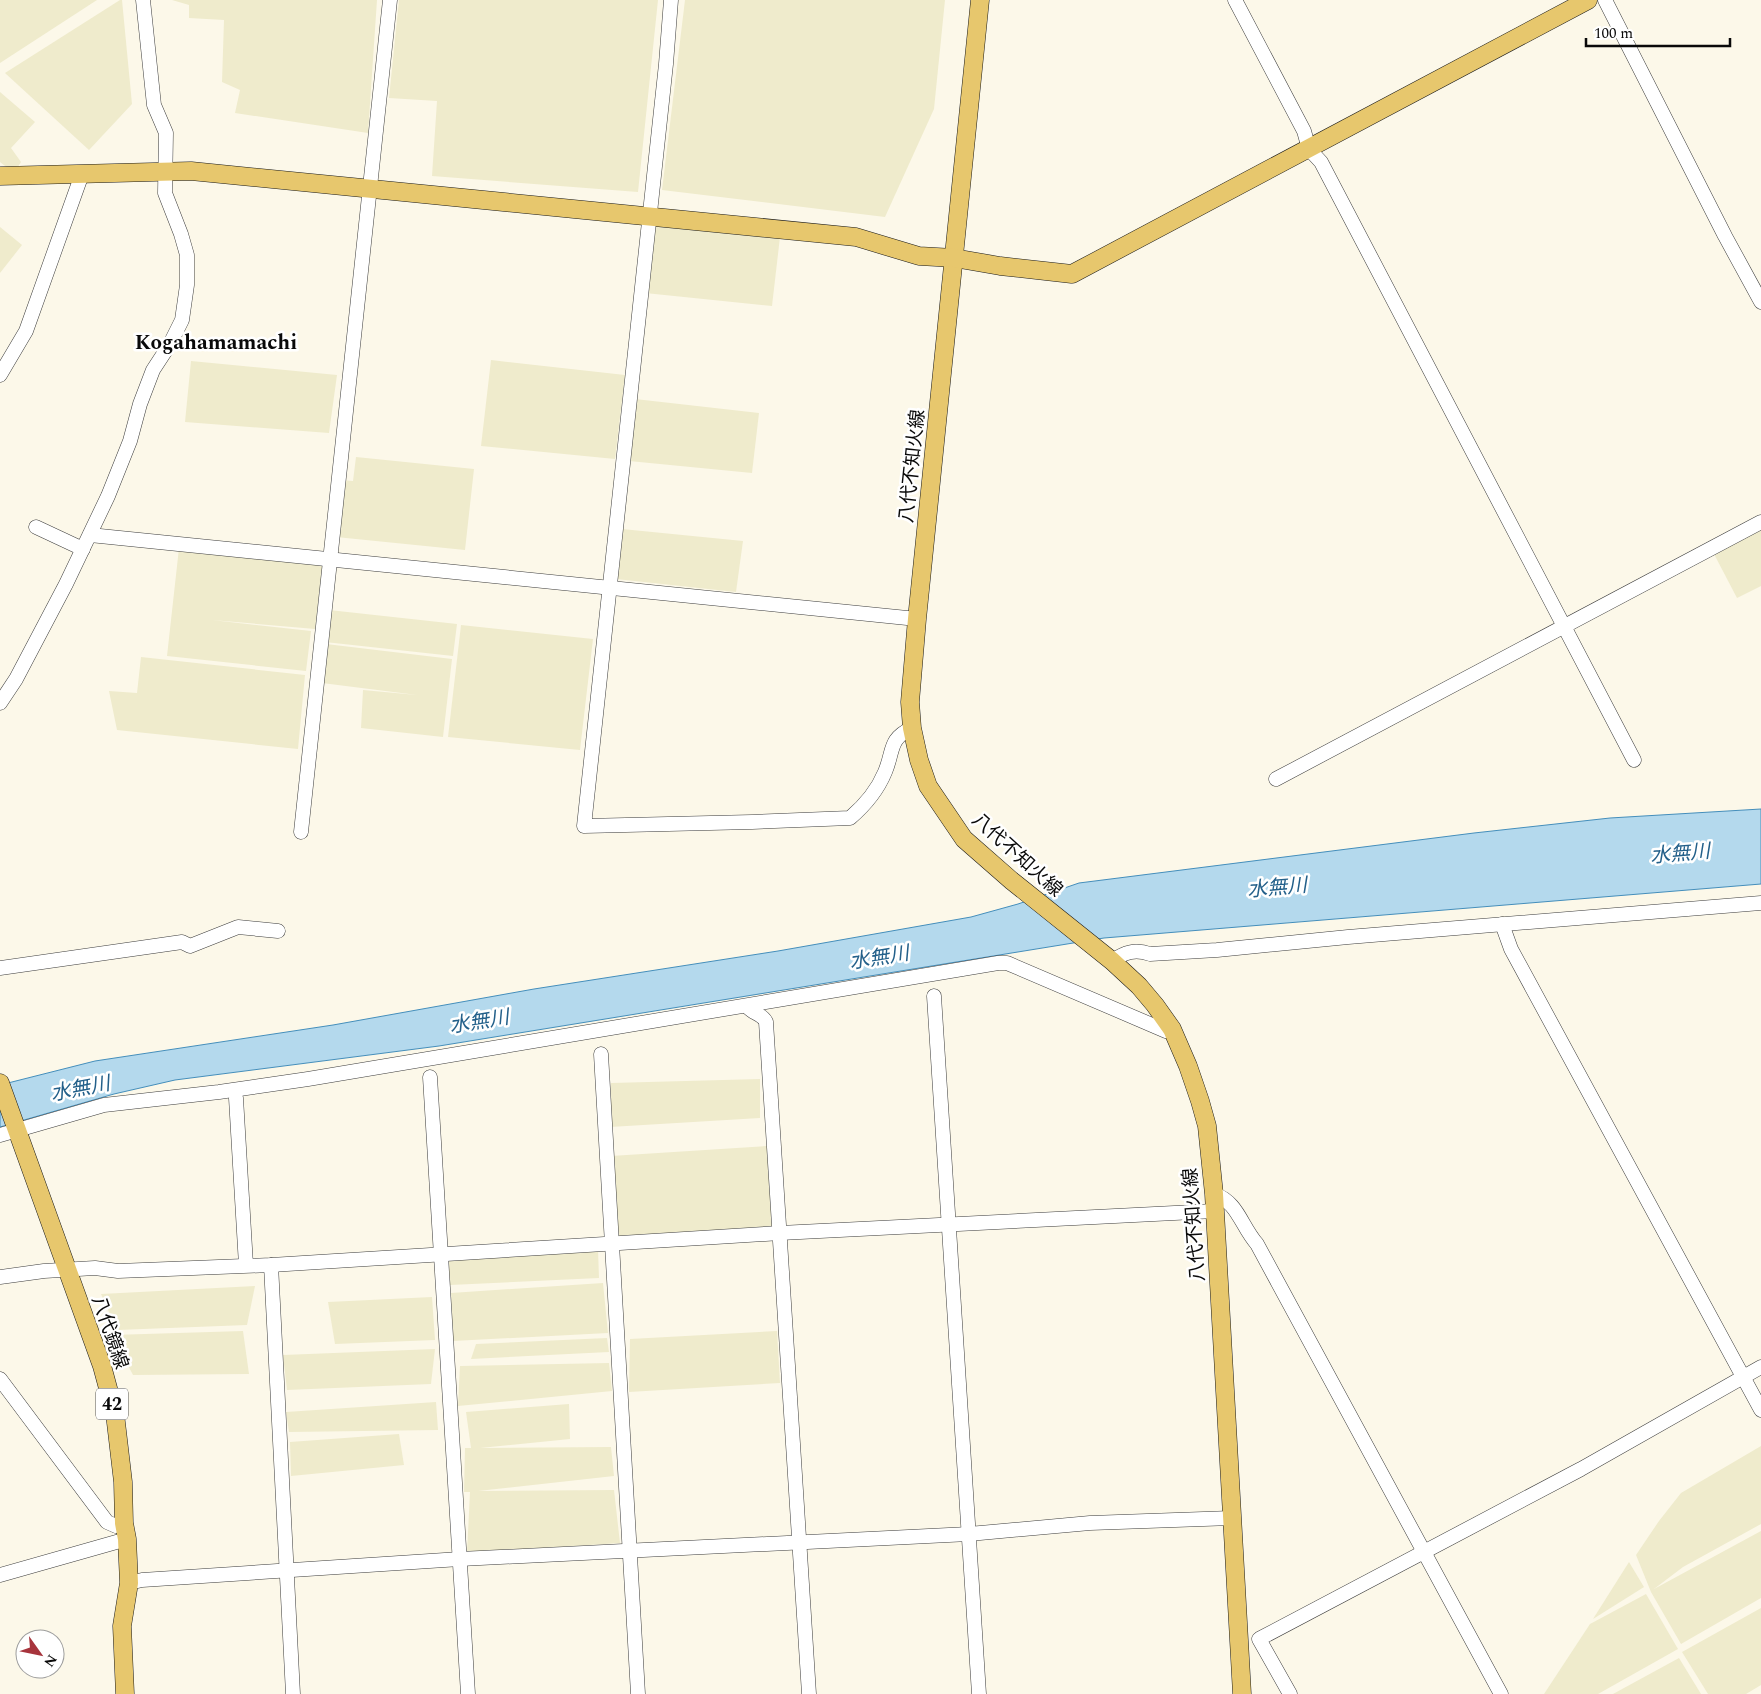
<svg xmlns="http://www.w3.org/2000/svg" width="1761" height="1694" viewBox="0 0 1761 1694" font-family="Spectral,'Noto Sans JP',serif">
<rect width="100%" height="100%" fill="#fcf8e9"/>
<g fill="#efebcc">
<path d="M 0,0 L 97,0 L 0,63 Z"/>
<path d="M 120,0 L 122,0 L 132,104 L 89,150 L 5,73 Z"/>
<path d="M 172,0 L 377,0 L 368,133 L 235,113 L 240,90 L 222,82 L 224,20 L 189,18 L 189,5 Z"/>
<path d="M 399,0 L 658,0 L 638,192 L 432,176 L 437,101 L 389,98 Z"/>
<path d="M 685,0 L 945,0 L 934,109 L 885,217 L 662,190 Z"/>
<path d="M 0,92 L 35,122 L 11,148 L 21,162 L 14,173 L 0,162 Z"/>
<path d="M 652,224 L 780,237 L 772,306 L 645,293 Z"/>
<path d="M 0,227 L 22,245 L 0,273 Z"/>
<path d="M 491,360 L 625,375 L 615,459 L 481,446 Z"/>
<path d="M 191,361 L 337,375 L 329,433 L 185,422 Z"/>
<path d="M 635,399 L 759,413 L 752,473 L 629,461 Z"/>
<path d="M 356,457 L 474,469 L 465,550 L 336,537 L 342,480 L 353,481 Z"/>
<path d="M 622,529 L 743,541 L 736,592 L 616,579 Z"/>
<path d="M 1761,529 L 1761,586 L 1737,598 L 1714,554 Z"/>
<path d="M 179,548 L 323,565 L 315,629 L 212,620 L 311,631 L 306,671 L 167,656 Z"/>
<path d="M 329,610 L 457,624 L 453,656 L 325,642 Z"/>
<path d="M 461,625 L 593,639 L 580,750 L 448,737 Z"/>
<path d="M 326,644 L 452,659 L 443,737 L 361,728 L 363,690 L 417,695 L 322,683 Z"/>
<path d="M 141,657 L 305,675 L 298,749 L 117,730 L 109,691 L 137,693 Z"/>
<path d="M 760,1079 L 760,1118 L 610,1127 L 611,1083 Z"/>
<path d="M 767,1146 L 774,1226 L 617,1238 L 611,1156 Z"/>
<path d="M 598,1249 L 599,1278 L 450,1285 L 448,1258 Z"/>
<path d="M 603,1283 L 608,1333 L 453,1341 L 451,1293 Z"/>
<path d="M 255,1286 L 247,1325 L 117,1330 L 101,1294 Z"/>
<path d="M 432,1297 L 435,1340 L 335,1344 L 328,1302 Z"/>
<path d="M 243,1331 L 249,1374 L 133,1375 L 112,1335 Z"/>
<path d="M 777,1331 L 780,1383 L 629,1392 L 630,1339 Z"/>
<path d="M 607,1338 L 609,1352 L 471,1359 L 476,1344 Z"/>
<path d="M 435,1349 L 431,1384 L 287,1390 L 283,1355 Z"/>
<path d="M 609,1363 L 612,1391 L 458,1406 L 460,1366 Z"/>
<path d="M 436,1402 L 438,1430 L 289,1432 L 286,1412 Z"/>
<path d="M 569,1404 L 570,1439 L 480,1448 L 611,1447 L 614,1476 L 478,1491 L 614,1490 L 620,1543 L 467,1553 L 470,1492 L 464,1492 L 465,1448 L 471,1448 L 466,1412 Z"/>
<path d="M 399,1434 L 404,1465 L 291,1476 L 290,1442 Z"/>
<path d="M 1761,1446 L 1761,1524 L 1683,1567 L 1654,1589 L 1761,1531 L 1761,1598 L 1681,1644 L 1651,1592 L 1636,1555 L 1659,1521 L 1681,1493 Z"/>
<path d="M 1629,1562 L 1644,1587 L 1593,1619 Z"/>
<path d="M 1646,1594 L 1678,1649 L 1598,1694 L 1544,1694 L 1590,1624 Z"/>
<path d="M 1761,1608 L 1761,1685 L 1746,1694 L 1708,1694 L 1682,1652 Z"/>
<path d="M 1679,1658 L 1701,1694 L 1613,1694 Z"/>
</g>
<path fill="#b4d9ed" stroke="#448ebb" d="M 1761,809 L 1761,884 L 1104,938 L 439,1046 L 175,1080 L 114,1094 L 0,1127 L 0,1085 L 95,1061 L 333,1025 L 534,989 L 778,951 L 971,917 L 1018,904 L 1079,883 L 1474,833 L 1610,818 Z"/>
<g fill="none" stroke-linecap="round" stroke-linejoin="round">
<g stroke="#3c3c3c" stroke-width="15">
<g id="minor">
<path d="M 671,0 L 666,64 L 584,826 L 752,822 L 850,818 C 864,806 878,789 885,772 C 894,751 888,739 912,728"/>
<path d="M 1235,0 L 1304,131 L 1309,149 L 1321,162 L 1634,760"/>
<path d="M 1605,0 L 1725,236 L 1761,302"/>
<path d="M 0,375 L 26,331 L 82,174"/>
<path d="M 36,527 L 83,549"/>
<path d="M 90,535 L 917,619"/>
<path d="M 0,703 L 16,679 L 66,584 L 108,496 L 130,441 L 140,404 L 153,370 L 170,344 L 182,320 L 187,285 L 187,255 L 181,234 L 165,193 L 166,133 L 154,105 L 143,0"/>
<path d="M 1276,779 L 1761,522"/>
<path d="M 301,832 L 390,0"/>
<path d="M 1502,924 L 1511,949 L 1761,1410"/>
<path d="M 1112,961 C 1125,952 1135,949 1150,954 L 1217,950 L 1348,937 L 1761,903"/>
<path d="M 0,968 L 182,942 L 190,946 L 238,927 L 278,931"/>
<path d="M 934,996 L 979,1694"/>
<path d="M 747,1006 C 751,1013 763,1014 766,1022 L 809,1694"/>
<path d="M 601,1054 L 638,1694"/>
<path d="M 430,1077 L 468,1694"/>
<path d="M 236,1098 L 246,1265"/>
<path d="M 0,1135 L 104,1105 L 219,1092 L 308,1079 L 998,963 L 1007,963 L 1166,1031 L 1172,1029"/>
<path d="M 1214,1194 C 1238,1202 1241,1226 1257,1244 L 1501,1694"/>
<path d="M 271,1265 L 293,1694"/>
<path d="M 0,1277 L 44,1271 L 95,1268 L 118,1271 L 271,1265 L 780,1233 L 1214,1211"/>
<path d="M 0,1379 L 107,1522 L 116,1526 L 124,1523"/>
<path d="M 0,1575 L 127,1539"/>
<path d="M 129,1583 L 142,1580 L 460,1559 L 969,1534 L 1090,1523 L 1232,1518"/>
<path d="M 1290,1694 L 1259,1639 L 1581,1469 L 1761,1367"/>
</g>
</g>
<g stroke="#1a1a1a" stroke-width="19">
<g id="major">
<path d="M 980,0 L 917,619 L 910,702 L 912,728 L 919,760 L 928,786 L 964,839 L 1012,881 L 1112,961 L 1139,986 L 1155,1005 L 1172,1029 L 1188,1066 L 1200,1101 L 1207,1126 L 1214,1194 L 1242,1694"/>
<path d="M 0,176 L 191,171 L 856,237 L 919,256 L 954,258 L 1000,266 L 1072,274 L 1588,0"/>
<path d="M 0,1083 L 102,1366 L 115,1414 L 123,1482 L 124,1523 L 127,1539 L 129,1583 L 122,1626 L 125,1694"/>
</g>
</g>
<use href="#minor" stroke="#fff" stroke-width="14"/>
<use href="#major" stroke="#e7c76d" stroke-width="18"/>
</g>
<g text-anchor="middle" stroke-width="5" stroke-linejoin="round" paint-order="stroke">
<rect fill="#fff" stroke="#535353" stroke-width="1" x="96" y="1388.5" width="32" height="31" rx="4"/>
<g font-size="18" font-weight="bold" fill="#090909">
<text x="112" y="1410">42</text>
</g>
<g font-size="19" fill="#090909" stroke="#fff">
<text transform="translate(911 466) rotate(-84)" y="7">八代不知火線</text>
<text transform="translate(1018 854) rotate(42)" y="7">八代不知火線</text>
<text transform="translate(1193 1225) rotate(-94)" y="7">八代不知火線</text>
<text transform="translate(111 1332) rotate(71)" y="7">八代鏡線</text>
</g>
<g font-size="20" font-style="italic" fill="#23608a" stroke="#fff">
<text transform="translate(1680 853) rotate(-5)" y="7">水無川</text>
<text transform="translate(1277 887) rotate(-5)" y="7">水無川</text>
<text transform="translate(879 957) rotate(-9)" y="7">水無川</text>
<text transform="translate(479 1021) rotate(-9)" y="7">水無川</text>
<text transform="translate(80 1088) rotate(-11)" y="7">水無川</text>
</g>
<g font-size="21" font-weight="bold" fill="#090909" stroke="#fff">
<text x="216" y="349">Kogahamamachi</text>
</g>
</g>
<g transform="translate(40 1654) rotate(123)"><circle r="24" fill="#ffffff" stroke="#9d9d9d"/>
<path d="M0-4L9 19L0 12L-9 19Z" fill="#a7343c"/>
<text y="-8" font-size="14" font-weight="bold" text-anchor="middle" fill="#090909">N</text>
</g>
<path d="M1586 38v8h144v-8" fill="none" stroke="#090909" stroke-width="2.5"/>
<text x="1594" y="38" font-size="15" fill="#090909" stroke="#ffffff" stroke-width="4" paint-order="stroke">100 m</text>
</svg>
